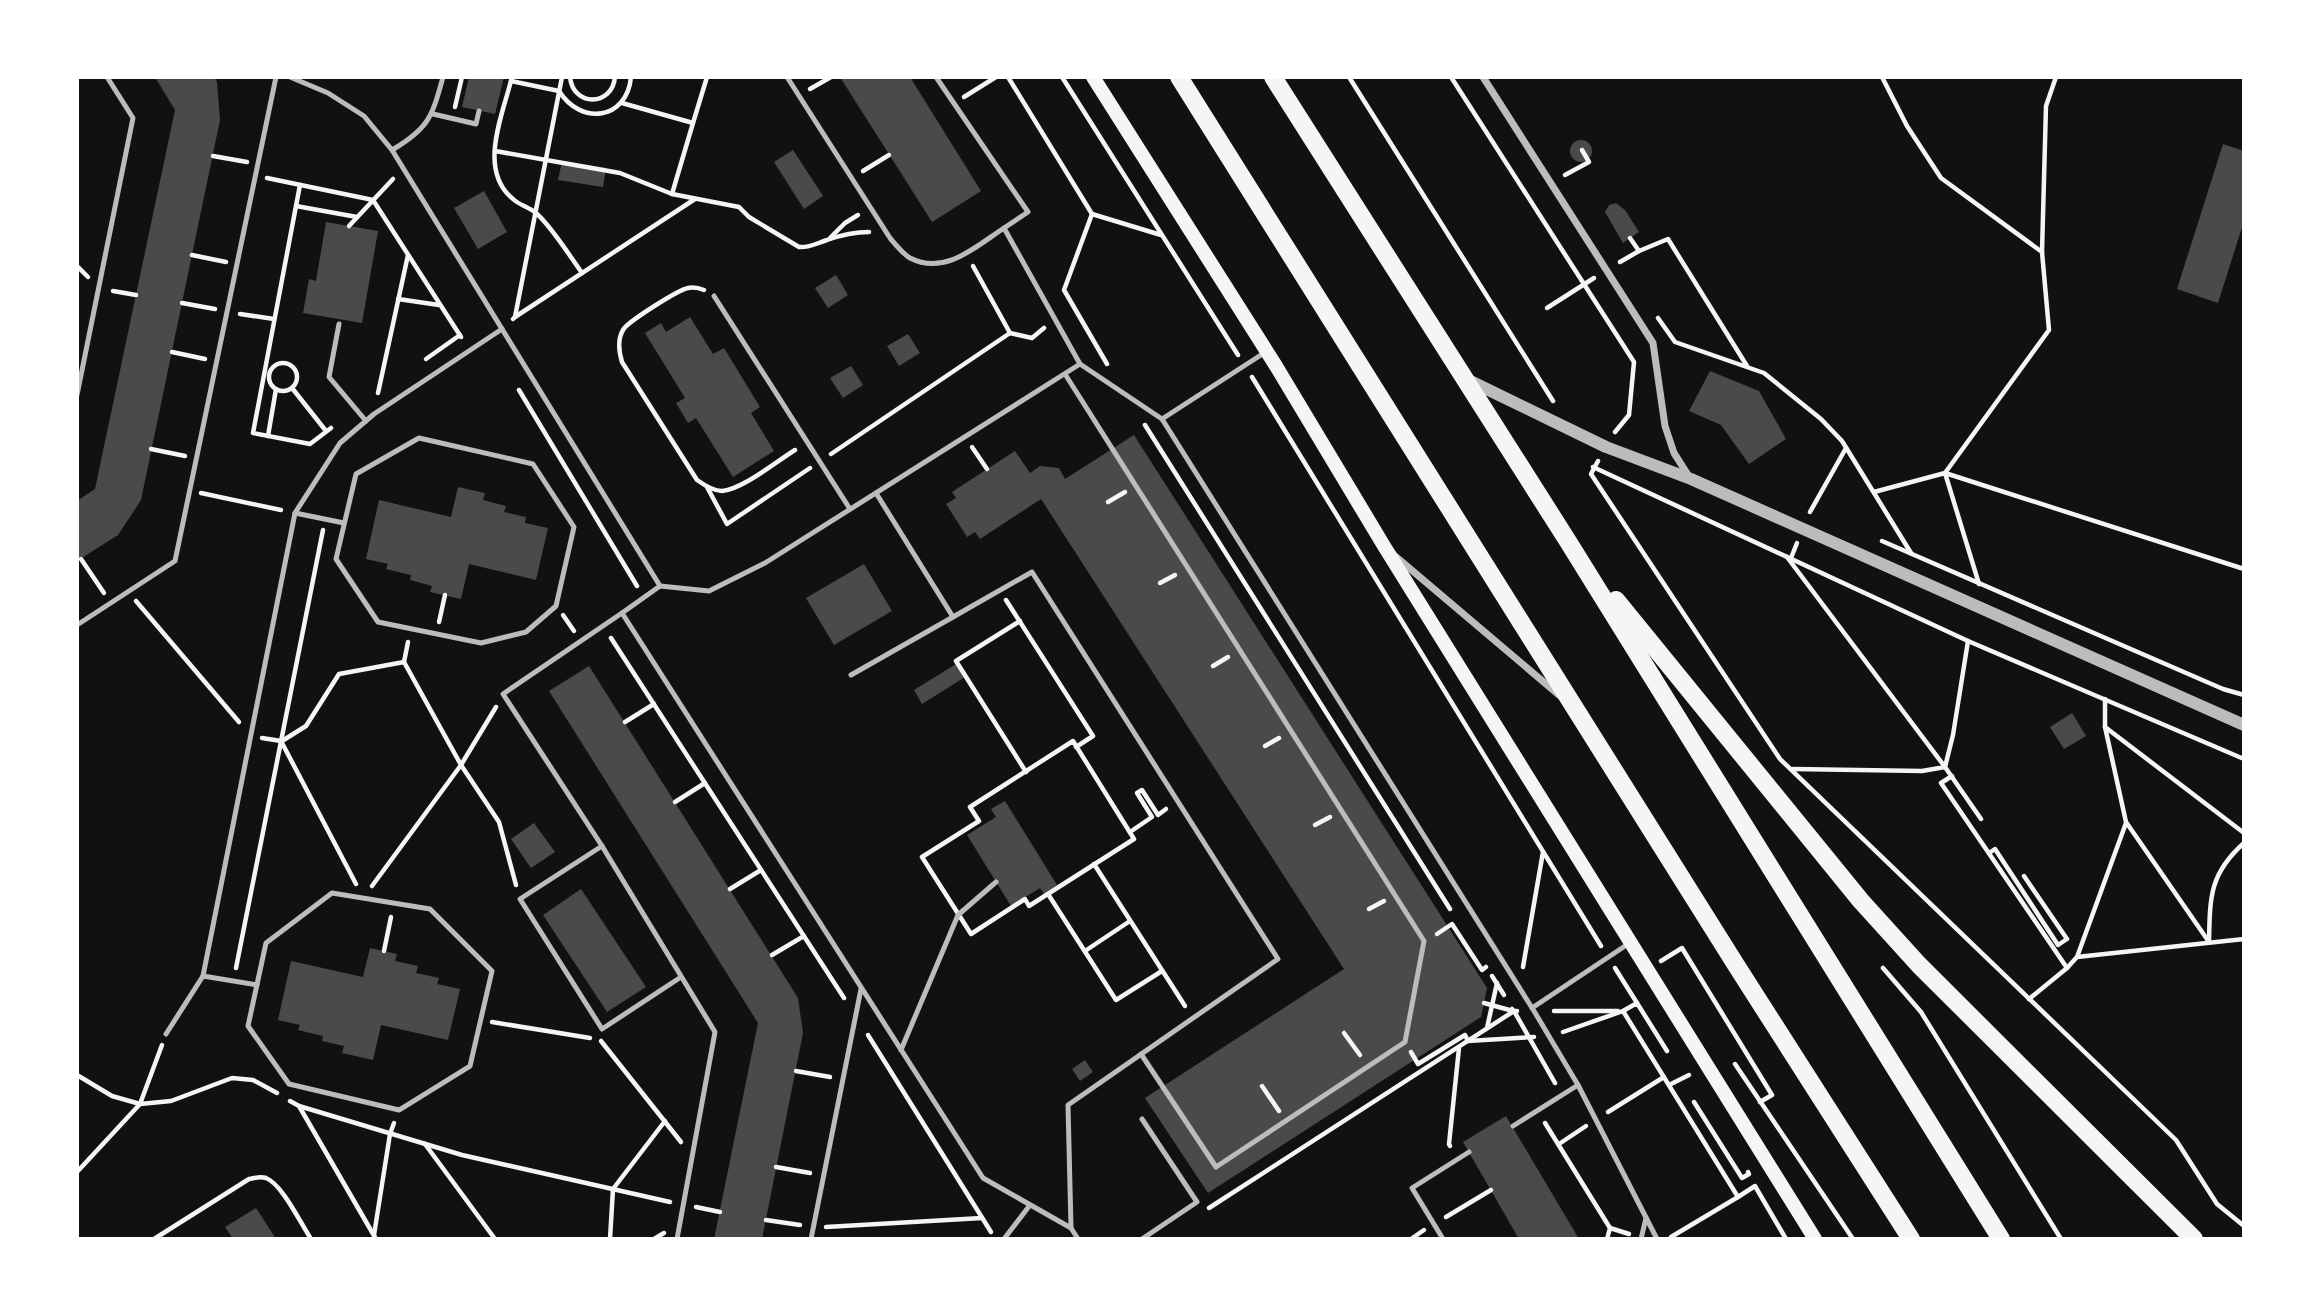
<svg xmlns="http://www.w3.org/2000/svg" width="2321" height="1316" viewBox="0 0 2321 1316" font-family="'Noto Sans',sans-serif">
<rect width="100%" height="100%" fill="#111"/>
<g fill="#4a4a4a">
<path d="M 155,77 L 214,77 L 217,82 L 220,120 L 141,500 L 118,535 L 77,561 L 77,501 L 95,489 L 175,110 Z"/>
<path d="M 469,77 L 504,77 L 495,114 L 462,107 Z"/>
<path d="M 840,77 L 910,77 L 981,191 L 932,222 Z"/>
<circle cx="1581" cy="151" r="11"/>
<path d="M 2223,144 L 2244,151 L 2244,221 L 2218,303 L 2177,289 Z"/>
<path d="M 793,150 L 823,196 L 804,209 L 774,162 Z"/>
<path d="M 562,161 L 606,168 L 603,187 L 558,180 Z"/>
<path d="M 484,191 L 507,232 L 478,249 L 454,208 Z"/>
<path d="M 1616,203 L 1625,210 L 1639,232 L 1623,243 L 1605,212 L 1609,205 Z"/>
<path d="M 326,222 L 378,231 L 362,323 L 303,313 L 309,279 L 316,281 Z"/>
<path d="M 836,275 L 848,295 L 828,308 L 815,288 Z"/>
<path d="M 690,317 L 713,354 L 724,348 L 760,407 L 751,413 L 774,451 L 733,477 L 696,418 L 688,423 L 676,403 L 685,398 L 645,333 L 661,323 L 666,332 Z"/>
<path d="M 908,334 L 920,353 L 899,366 L 887,346 Z"/>
<path d="M 851,366 L 863,385 L 843,398 L 830,378 Z"/>
<path d="M 1710,371 L 1759,391 L 1786,439 L 1749,464 L 1721,425 L 1689,411 Z"/>
<path d="M 1134,435 L 1487,988 L 1481,1017 L 1208,1193 L 1145,1098 L 1344,969 L 1041,499 L 980,539 L 975,532 L 967,537 L 946,504 L 956,498 L 952,492 L 1015,451 L 1030,473 L 1040,466 L 1059,468 L 1065,479 Z"/>
<path d="M 458,487 L 485,493 L 483,500 L 506,506 L 504,512 L 526,517 L 525,523 L 548,528 L 536,580 L 469,564 L 461,599 L 430,592 L 432,586 L 410,580 L 411,575 L 386,569 L 388,564 L 366,559 L 379,500 L 451,517 Z"/>
<path d="M 864,564 L 892,611 L 834,645 L 806,598 Z"/>
<path d="M 956,664 L 965,677 L 922,704 L 914,690 Z"/>
<path d="M 589,666 L 798,998 L 803,1033 L 762,1239 L 714,1239 L 758,1023 L 549,691 Z"/>
<path d="M 2072,713 L 2086,736 L 2064,749 L 2050,727 Z"/>
<path d="M 1005,801 L 1057,885 L 1044,894 L 1040,888 L 1011,906 L 967,835 L 996,817 L 991,809 Z"/>
<path d="M 534,823 L 555,852 L 531,868 L 511,839 Z"/>
<path d="M 581,889 L 646,987 L 607,1012 L 543,915 Z"/>
<path d="M 370,948 L 397,954 L 395,961 L 418,966 L 416,973 L 439,978 L 437,984 L 460,989 L 448,1040 L 381,1025 L 373,1060 L 342,1053 L 344,1046 L 322,1041 L 323,1036 L 298,1030 L 300,1025 L 278,1020 L 291,961 L 363,977 Z"/>
<path d="M 1085,1060 L 1093,1072 L 1080,1081 L 1072,1069 Z"/>
<path d="M 1506,1116 L 1579,1239 L 1519,1239 L 1463,1142 Z"/>
<path d="M 256,1208 L 276,1239 L 233,1239 L 225,1227 Z"/>
</g>
<g fill="none" stroke-linecap="round" stroke-linejoin="round">
<g stroke="#f5f5f5" stroke-width="4.5">
<path d="M 512,77 C 503,114 477,170 513,199 C 519,205 529,207 536,213 C 552,227 569,255 582,273"/>
<path d="M 570,77 C 573,107 612,107 615,77"/>
<path d="M 1008,77 L 1092,214 L 1064,290 L 1107,364"/>
<path d="M 1062,77 L 1238,355"/>
<path d="M 1349,77 L 1553,401"/>
<path d="M 1451,77 L 1634,362 L 1629,415 L 1615,432"/>
<path d="M 1882,77 L 1907,126 L 1941,178 L 2042,252"/>
<path d="M 511,81 L 559,91 C 581,126 627,120 631,77"/>
<path d="M 810,89 L 831,77"/>
<path d="M 964,97 L 996,77"/>
<path d="M 622,103 L 693,123 L 707,77"/>
<path d="M 455,107 L 462,77"/>
<path d="M 495,151 L 620,173 L 672,194 L 739,207 L 749,217 L 799,247 C 810,248 817,243 827,240 C 841,235 855,232 869,232"/>
<path d="M 213,156 L 247,162"/>
<path d="M 863,171 L 889,155"/>
<path d="M 1565,175 L 1589,162 L 1582,150"/>
<path d="M 267,178 L 373,200 L 461,337"/>
<path d="M 672,194 L 693,123"/>
<path d="M 296,206 L 300,185"/>
<path d="M 1092,214 L 1161,235"/>
<path d="M 349,226 L 393,179"/>
<path d="M 830,238 L 845,223 L 858,215"/>
<path d="M 1639,251 L 1668,239 L 1747,366"/>
<path d="M 192,255 L 226,262"/>
<path d="M 1620,262 L 1639,251 L 1630,238"/>
<path d="M 77,266 L 88,277"/>
<path d="M 973,266 L 1010,333"/>
<path d="M 704,290 C 699,288 693,287 688,288 C 678,290 627,322 623,330 C 617,340 619,352 622,362 L 697,480 C 704,485 713,491 722,491 C 743,489 777,461 795,450"/>
<path d="M 113,291 L 136,295"/>
<path d="M 398,299 L 439,305"/>
<path d="M 182,303 L 215,309"/>
<path d="M 1547,308 L 1594,278"/>
<path d="M 240,314 L 274,319"/>
<path d="M 515,317 L 695,199"/>
<path d="M 1658,318 L 1675,342 L 1764,373 L 1821,419 L 1842,441 L 1911,553"/>
<path d="M 513,319 L 515,317 L 562,77"/>
<path d="M 172,352 L 205,359"/>
<path d="M 426,359 L 460,335"/>
<circle cx="283" cy="377" r="14"/>
<path d="M 1252,377 L 1601,946"/>
<path d="M 292,388 L 326,431"/>
<path d="M 519,390 L 637,586"/>
<path d="M 378,393 L 408,255"/>
<path d="M 1145,425 L 1450,909"/>
<path d="M 331,428 L 310,444 L 253,433 L 296,206 L 357,217"/>
<path d="M 268,436 L 276,389"/>
<path d="M 972,447 L 987,469"/>
<path d="M 151,449 L 185,456"/>
<path d="M 831,454 L 1010,333 L 1032,338 L 1044,328"/>
<path d="M 1598,461 L 1591,474 L 1780,759 L 2176,1140 L 2217,1204 L 2244,1226"/>
<path d="M 1593,467 L 1968,641 L 2244,759"/>
<path d="M 707,487 L 727,524 L 810,468"/>
<path d="M 1874,492 L 1945,473 L 2244,569"/>
<path d="M 201,493 L 281,510"/>
<path d="M 1108,502 L 1125,492"/>
<path d="M 1810,512 L 1846,448"/>
<path d="M 1882,541 L 2223,689 L 2244,695"/>
<path d="M 1787,557 L 1945,767 L 1922,771 L 1793,769"/>
<path d="M 1791,558 L 1797,543"/>
<path d="M 81,559 L 104,593"/>
<path d="M 1160,583 L 1175,575"/>
<path d="M 1979,584 L 1945,473 L 2049,330 L 2042,252 L 2046,106 L 2056,77"/>
<path d="M 1006,600 L 1093,736 L 1076,747"/>
<path d="M 136,601 L 239,722"/>
<path d="M 563,615 L 574,631"/>
<path d="M 1020,621 L 956,661 L 1026,772"/>
<path d="M 439,622 L 445,595"/>
<path d="M 611,638 L 844,998"/>
<path d="M 1968,641 L 1953,735 L 1945,767 L 1981,819"/>
<path d="M 1213,666 L 1228,657"/>
<path d="M 2105,699 L 2105,727 L 2126,822 L 2209,942"/>
<path d="M 496,707 L 461,765 L 499,822 L 516,885"/>
<path d="M 625,722 L 654,704"/>
<path d="M 2105,727 L 2244,833"/>
<path d="M 262,738 L 281,741 L 356,884"/>
<path d="M 282,741 L 306,726 L 339,674 L 404,662"/>
<path d="M 1073,741 L 1134,839 L 1029,906 L 1025,899 L 971,934 L 922,857 L 979,821 L 970,807 Z"/>
<path d="M 1265,746 L 1279,738"/>
<path d="M 1952,776 L 1941,783 L 2067,968"/>
<path d="M 675,802 L 705,783"/>
<path d="M 1315,825 L 1330,817"/>
<path d="M 1130,832 L 1152,817 L 1137,793 L 1142,790 L 1158,815 L 1166,809"/>
<path d="M 1989,853 L 1995,849 L 2058,945 L 2067,939 L 2024,876"/>
<path d="M 1094,864 L 1185,1006"/>
<path d="M 372,886 L 461,765 L 404,662 L 408,642"/>
<path d="M 730,889 L 761,870"/>
<path d="M 1048,894 L 1116,1000 L 1162,971"/>
<path d="M 1369,909 L 1384,901"/>
<path d="M 1437,934 L 1452,924 L 1482,970 L 1486,967"/>
<path d="M 2209,942 C 2210,898 2209,874 2244,843"/>
<path d="M 384,951 L 391,917"/>
<path d="M 1085,951 L 1130,921"/>
<path d="M 772,955 L 804,936"/>
<path d="M 2077,957 L 2244,939"/>
<path d="M 1661,961 L 1682,948 L 1772,1095 L 1760,1102"/>
<path d="M 1523,967 L 1543,852"/>
<path d="M 236,968 L 323,530"/>
<path d="M 1615,968 L 1637,1003"/>
<path d="M 1883,968 L 1921,1012 L 2061,1239"/>
<path d="M 1492,976 L 1504,995"/>
<path d="M 2029,999 L 2067,968 L 2077,957 L 2126,823"/>
<path d="M 1484,1003 L 1513,1011"/>
<path d="M 1517,1011 L 1514,1011 L 1555,1083"/>
<path d="M 1554,1011 L 1618,1011"/>
<path d="M 492,1022 L 590,1038"/>
<path d="M 1487,1028 L 1497,983"/>
<path d="M 1563,1032 L 1623,1011"/>
<path d="M 1344,1033 L 1360,1055"/>
<path d="M 868,1035 L 991,1232"/>
<path d="M 601,1041 L 681,1142"/>
<path d="M 1667,1051 L 1637,1003 L 1623,1011 L 1738,1197 L 1755,1186 L 1786,1239"/>
<path d="M 1411,1052 L 1418,1064 L 1465,1035 L 1468,1041 L 1534,1037"/>
<path d="M 1735,1064 L 1853,1239"/>
<path d="M 796,1071 L 830,1077"/>
<path d="M 77,1075 L 112,1096 L 140,1104 L 162,1045"/>
<path d="M 1669,1085 L 1689,1075"/>
<path d="M 1262,1086 L 1279,1111"/>
<path d="M 290,1101 L 299,1106 L 462,1155 L 670,1202"/>
<path d="M 1694,1102 L 1742,1178 L 1749,1174 L 1748,1172"/>
<path d="M 299,1106 L 376,1239"/>
<path d="M 1608,1112 L 1664,1077"/>
<path d="M 1545,1123 L 1610,1228 L 1607,1239"/>
<path d="M 425,1144 L 495,1239"/>
<path d="M 1559,1144 L 1586,1126"/>
<path d="M 1450,1146 L 1449,1144 L 1459,1048"/>
<path d="M 776,1167 L 810,1173"/>
<path d="M 77,1172 L 140,1104 L 171,1101 L 232,1078 L 253,1080 L 277,1093"/>
<path d="M 696,1207 L 720,1212"/>
<path d="M 1209,1208 L 1514,1011 L 1512,1009"/>
<path d="M 1446,1217 L 1491,1190"/>
<path d="M 766,1220 L 800,1225"/>
<path d="M 826,1227 L 982,1218"/>
<path d="M 1610,1228 L 1629,1234"/>
<path d="M 374,1235 L 390,1134 L 394,1123"/>
<path d="M 1671,1237 L 1738,1197"/>
<path d="M 154,1239 L 249,1179 C 255,1178 260,1176 266,1178 C 282,1184 301,1224 311,1239"/>
<path d="M 610,1239 L 613,1189 L 665,1121"/>
<path d="M 654,1239 L 664,1233"/>
<path d="M 1411,1239 L 1424,1230"/>
</g>
<g stroke="#bcbcbc" stroke-width="5">
<path d="M 290,77 L 328,93 L 364,116 L 392,150 L 660,586 L 622,613 L 983,1178 L 1071,1228 L 1078,1239"/>
<path d="M 787,77 L 890,238 C 896,245 903,254 910,258 C 945,276 975,247 1004,228 L 1080,364"/>
<path d="M 936,77 L 1028,212 L 1004,228"/>
<path d="M 433,114 L 476,124 L 479,111"/>
<path d="M 392,150 C 429,128 432,117 443,77"/>
<path d="M 714,296 L 850,509"/>
<path d="M 339,324 L 329,377 L 366,421"/>
<path d="M 1065,374 L 1424,941 L 1405,1042 L 1216,1167 L 1141,1054"/>
<path d="M 77,395 L 133,118 L 107,77"/>
<path d="M 1162,419 L 1264,353"/>
<path d="M 419,438 L 533,464 L 574,527 L 556,606 L 526,632 L 481,643 L 378,622 L 336,559 L 356,474 Z"/>
<path d="M 876,493 L 953,617 L 1032,572 L 1278,959 L 1068,1105 L 1071,1228"/>
<path d="M 295,513 L 344,523"/>
<path d="M 660,586 L 709,591 L 765,563 L 1080,364 L 1162,419 L 1534,1011 L 1578,1085 L 1657,1239"/>
<path d="M 622,613 L 503,694 L 602,846 L 715,1032 L 677,1239"/>
<path d="M 77,625 L 175,561 L 276,77"/>
<path d="M 851,675 L 953,617"/>
<path d="M 602,846 L 520,899 L 602,1029 L 681,977"/>
<path d="M 332,893 L 430,909 L 492,971 L 470,1066 L 399,1110 L 289,1084 L 248,1026 L 266,943 Z"/>
<path d="M 257,985 L 203,976 L 295,513 L 340,443 L 374,414 L 502,329"/>
<path d="M 1532,1008 L 1628,944"/>
<path d="M 166,1034 L 203,976"/>
<path d="M 901,1050 L 958,915 L 996,882"/>
<path d="M 1142,1119 L 1197,1202 L 1142,1239"/>
<path d="M 1513,1126 L 1578,1085"/>
<path d="M 811,1239 L 861,989"/>
<path d="M 1004,1239 L 1030,1205"/>
<path d="M 1443,1239 L 1412,1188 L 1469,1152"/>
<path d="M 1641,1239 L 1646,1218"/>
</g>
<g stroke="#bcbcbc" stroke-width="7">
<path d="M 1483,77 L 1653,343 L 1665,426 L 1674,453 L 1688,475"/>
<path d="M 1395,556 L 1559,695"/>
</g>
<path stroke="#bcbcbc" stroke-width="12" d="M 1464,378 L 1606,447 L 1691,479 L 2244,725"/>
<path stroke="#f5f5f5" stroke-width="14" d="M 1093,77 L 1276,366 L 1384,546 L 1815,1239"/>
<g stroke="#f5f5f5" stroke-width="18">
<path d="M 1179,77 L 1736,965 L 1911,1239"/>
<path d="M 1273,77 L 1569,543 L 2001,1239"/>
<path d="M 1616,600 L 1861,901 L 1919,965 L 2194,1239"/>
</g>
</g>
<rect width="2321" height="1316" fill="none" stroke="#ffffff" stroke-width="158"/>
</svg>
